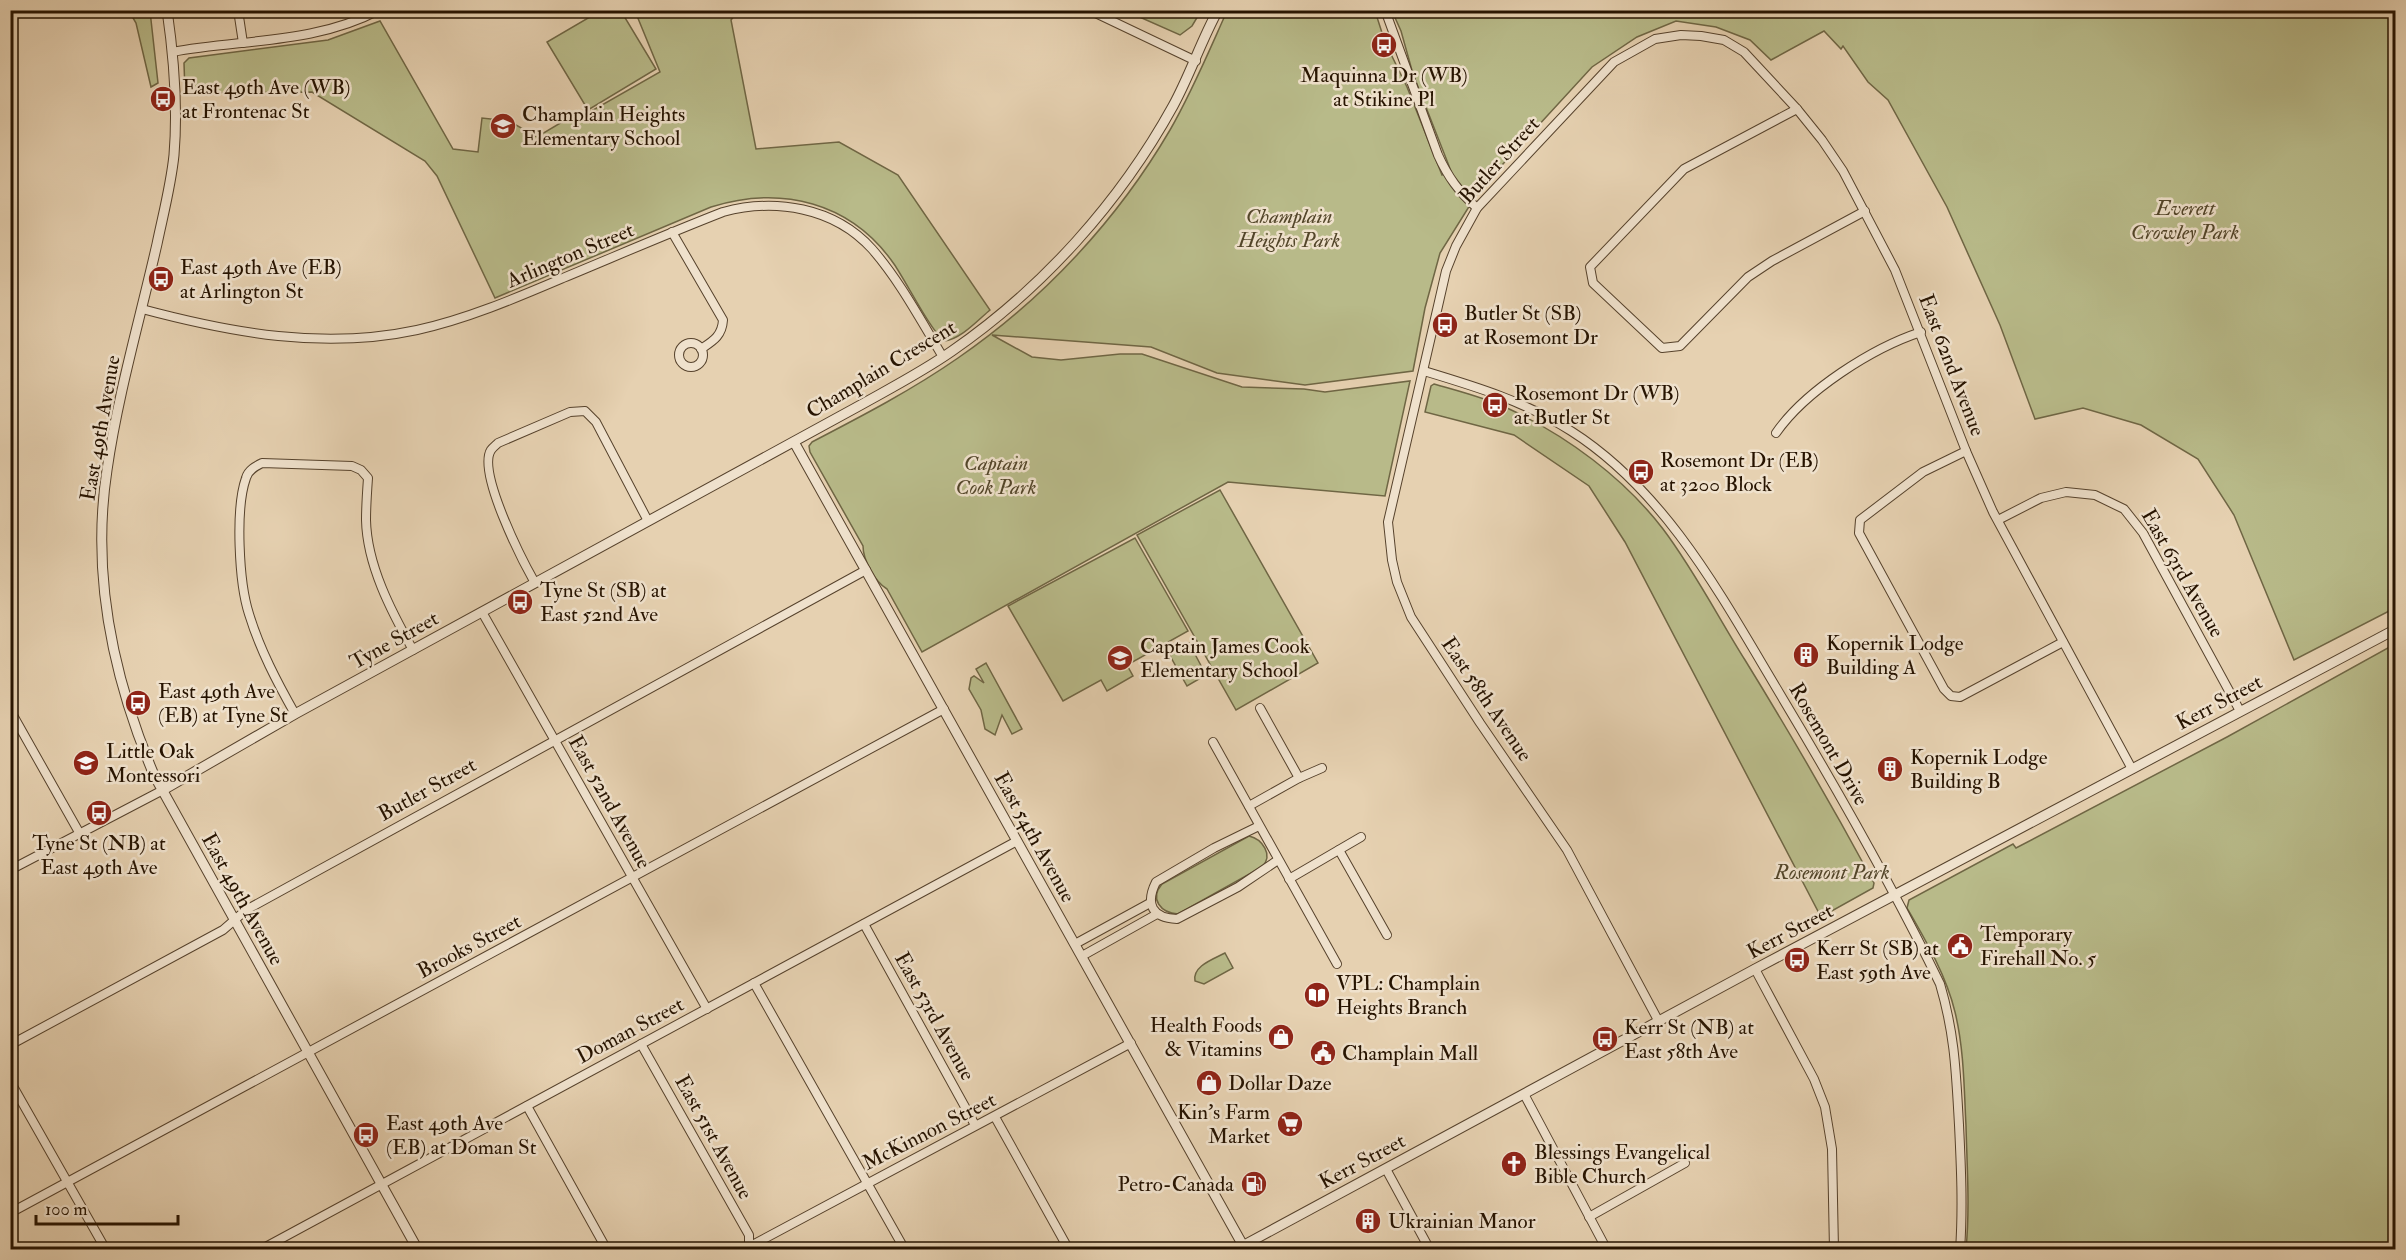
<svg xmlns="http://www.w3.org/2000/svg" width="2406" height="1260" viewBox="0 0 2406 1260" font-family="'IM FELL Double Pica',serif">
<rect width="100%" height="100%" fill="#e6d1b1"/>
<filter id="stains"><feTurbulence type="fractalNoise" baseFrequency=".00333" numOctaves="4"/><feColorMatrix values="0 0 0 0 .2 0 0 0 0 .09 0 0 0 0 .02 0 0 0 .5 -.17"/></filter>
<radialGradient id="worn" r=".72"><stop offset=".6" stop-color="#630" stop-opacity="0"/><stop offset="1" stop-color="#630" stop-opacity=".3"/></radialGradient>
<g fill="#b8ba89" stroke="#6f6644" stroke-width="1.5">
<path d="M 129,11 L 150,11 L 158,83 L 151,87 L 136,23 Z"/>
<path d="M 600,11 L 621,11 L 656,69 L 588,110 L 547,42 Z"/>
<path d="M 635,11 L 738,11 L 731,20 L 756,149 L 839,142 L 898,175 L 990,310 C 978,320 960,340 944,341 C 929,328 907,283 894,264 C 851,202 781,185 711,207 L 495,298 L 437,176 L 425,161 L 312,92 L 185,93 L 184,63 L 189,58 L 328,40 L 380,21 L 453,149 L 478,152 L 482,118 L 509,121 L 537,137 L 562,122 L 574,121 L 660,72 Z"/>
<path d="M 1126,11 L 1201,11 L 1192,26 L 1180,35 Z"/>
<path d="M 1227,11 L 1375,11 L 1385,42 L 1407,87 L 1442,175 L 1451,171 L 1413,74 L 1401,31 L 1392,11 L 2395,11 L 2395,608 L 2294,660 L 2234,515 L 2198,459 L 2141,425 L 2083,408 L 2035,419 L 2000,325 L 1947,207 L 1888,100 L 1868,82 L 1843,46 L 1841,49 L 1824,31 L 1771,60 L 1750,40 L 1716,27 L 1676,21 L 1637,37 L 1592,67 L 1480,189 L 1440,253 L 1425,308 L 1413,371 L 1305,385 L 1217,373 L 1151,347 L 992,335 L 1032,357 L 1061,360 L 1120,354 L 1142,354 L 1242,387 L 1304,389 L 1325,392 L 1410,381 L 1385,496 L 1228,482 L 922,652 L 887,589 C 875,582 863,560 863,546 L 810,452 L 809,446 L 812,442 C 862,416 912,390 958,358 C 1044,299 1118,219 1170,130 C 1192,92 1209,51 1227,11 Z"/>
<path d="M 1434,384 C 1458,391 1483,397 1507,408 C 1566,435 1624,478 1663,529 C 1694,570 1718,617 1745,660 C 1790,733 1834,809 1874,883 L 1873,888 L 1821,917 L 1625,542 L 1589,486 L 1514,435 L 1425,412 L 1431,386 Z"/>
<path d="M 1220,490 L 1318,663 L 1236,710 L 1137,535 Z"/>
<path d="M 1135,538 L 1188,631 L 1127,665 L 1133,676 L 1107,691 L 1101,680 L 1063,701 L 1008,606 Z"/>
<path d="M 1189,643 L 1206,675 L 1187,686 L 1169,654 Z"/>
<path d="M 2395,644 L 2395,1249 L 1966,1249 C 1970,1208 1967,1167 1966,1126 C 1964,1087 1964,1049 1955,1012 C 1946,975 1926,941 1907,908 L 1909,900 L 2013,844 L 2016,848 L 2227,737 Z"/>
<path d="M 986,663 L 1022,729 L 1012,734 L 1002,715 L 995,735 L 985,729 L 981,710 L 969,689 L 971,678 L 974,676 L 984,683 L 976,669 Z"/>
<path d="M 1249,836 C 1262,839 1274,855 1262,867 L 1178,914 C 1161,913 1149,899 1162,884 Z"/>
<path d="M 1225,953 L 1233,968 L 1204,984 L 1195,981 C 1192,966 1214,959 1225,953 Z"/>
</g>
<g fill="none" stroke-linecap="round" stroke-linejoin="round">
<g stroke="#56422c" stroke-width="10">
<g id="minor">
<path d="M 238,10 L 243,43"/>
<path d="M 1089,10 L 1196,61"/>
<path d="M 1385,10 L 1438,155 C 1448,177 1459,192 1477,208"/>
<path d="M 172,52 C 242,39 315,44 379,10"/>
<path d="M 1797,109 L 1684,169 L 1590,267 L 1593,283 L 1662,348 L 1680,346 L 1748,277 L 1772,261 L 1865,211"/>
<path d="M 672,232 L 723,320 C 722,336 713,341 701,349"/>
<path d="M 142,309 C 232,333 324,350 417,330 C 467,319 516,298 563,278 C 616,256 669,233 723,212 C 775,198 834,207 872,249 C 900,281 921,321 943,357"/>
<circle cx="691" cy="355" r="12"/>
<path d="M 1424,371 C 1477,387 1524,401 1571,431 C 1667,492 1723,599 1780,694 C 1837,789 1892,885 1940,984 C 1955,1035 1956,1073 1959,1125 C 1961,1166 1963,1208 1960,1250"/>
<path d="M 1776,433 C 1805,391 1872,348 1921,332"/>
<path d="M 1966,451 L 1923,472 L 1860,520 L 1859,533 L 1944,689 L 1951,696 L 1960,697 L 2063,642"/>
<path d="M 1998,520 L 2041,498 L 2066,492 L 2095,495 L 2124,509 L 2143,533 L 2240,711"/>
<path d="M 535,583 C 522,560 477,472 491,450 C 493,447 496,445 498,443 L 570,412 L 585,411 L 596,422 L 648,521"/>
<path d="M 482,612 L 707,1009"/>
<path d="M 1260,708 L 1299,778"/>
<path d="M 10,710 L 80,834"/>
<path d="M 295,714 C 277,682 260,650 249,614 C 239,583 235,509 246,478 C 248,470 256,466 262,463 L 352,466 L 361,470 L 368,478 C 367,492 366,506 366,520 C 367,565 391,611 413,650"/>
<path d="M 1213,742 L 1337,964"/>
<path d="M 1249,806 L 1299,778 L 1322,768"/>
<path d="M 1259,826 L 1214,848 L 1156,882 C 1145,904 1152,918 1177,919 L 1238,887 L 1278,860"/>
<path d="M 1339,850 L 1387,935"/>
<path d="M 10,870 L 163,790"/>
<path d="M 1289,879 L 1361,837"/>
<path d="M 864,924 L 975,1125"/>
<path d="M 1075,944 L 1150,903"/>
<path d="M 1082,956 L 1157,914"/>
<path d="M 1755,969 L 1814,1079 L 1825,1107 L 1832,1149 L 1834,1250"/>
<path d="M 754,983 L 905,1250"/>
<path d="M 1659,1022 L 1567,850 L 1480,723 L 1411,617 L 1397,582 L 1392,560 L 1388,522 L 1438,306 L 1446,271 L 1456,246 L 1477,208 L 1614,62 L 1655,39 L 1681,35 L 1701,36 L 1724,40 L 1744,52 L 1797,109 L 1822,140 L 1843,171 L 1895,270 L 1966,451 L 1993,512 L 2132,769"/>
<path d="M 641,1044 L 749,1235 L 749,1248"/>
<path d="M 10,1045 L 223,930 L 246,910 L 866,570"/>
<path d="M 10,1081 L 106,1250"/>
<path d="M 1524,1094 L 1607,1250"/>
<path d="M 527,1106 L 607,1250"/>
<path d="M 995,1117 L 1069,1250"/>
<path d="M 1386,1169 L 1430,1250"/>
<path d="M 10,1213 L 944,709"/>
<path d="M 1589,1217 L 1685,1163"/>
<path d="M 260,1250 L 1017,841"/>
<path d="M 743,1250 L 1131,1043"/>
</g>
</g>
<g stroke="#56422c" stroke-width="11">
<g id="tertiary">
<path d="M 167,10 C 174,58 178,107 174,155 C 171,185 163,215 157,244 C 140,319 118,394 107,470 C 91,574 113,678 154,775 L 418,1250"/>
<path d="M 794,442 L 1245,1249"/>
<path d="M 163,790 L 295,714 L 857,407 C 889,389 922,372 952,351 C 1043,288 1120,202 1173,106 C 1190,75 1201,41 1218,10"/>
<path d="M 1235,1250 L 1755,969 L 2396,629"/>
</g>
</g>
<use href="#minor" stroke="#efe1cc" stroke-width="8"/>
<use href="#tertiary" stroke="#efe1cc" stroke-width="9"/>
</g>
<defs>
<g id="bus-disc" transform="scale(1.35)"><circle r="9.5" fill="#8f2418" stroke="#efe1cc"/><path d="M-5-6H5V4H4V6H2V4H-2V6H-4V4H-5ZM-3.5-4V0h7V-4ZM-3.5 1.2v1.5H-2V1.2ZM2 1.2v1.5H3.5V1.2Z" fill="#fff"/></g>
<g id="school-disc" transform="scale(1.35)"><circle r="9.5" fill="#8f2418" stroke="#efe1cc"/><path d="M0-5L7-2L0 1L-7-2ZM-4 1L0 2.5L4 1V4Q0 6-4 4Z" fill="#fff"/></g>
<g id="building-disc" transform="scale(1.35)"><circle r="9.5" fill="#8f2418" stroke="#efe1cc"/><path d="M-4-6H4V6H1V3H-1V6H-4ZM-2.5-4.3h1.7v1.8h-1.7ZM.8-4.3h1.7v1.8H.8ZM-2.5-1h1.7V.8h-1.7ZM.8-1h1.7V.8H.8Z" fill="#fff"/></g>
<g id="civic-disc" transform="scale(1.35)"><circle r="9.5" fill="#8f2418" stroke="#efe1cc"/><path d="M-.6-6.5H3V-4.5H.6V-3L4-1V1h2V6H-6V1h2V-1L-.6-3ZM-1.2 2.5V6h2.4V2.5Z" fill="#fff"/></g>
<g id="library-disc" transform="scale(1.35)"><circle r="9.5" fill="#8f2418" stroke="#efe1cc"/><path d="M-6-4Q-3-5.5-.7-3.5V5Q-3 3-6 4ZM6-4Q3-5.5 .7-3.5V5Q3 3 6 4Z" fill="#fff"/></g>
<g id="shop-disc" transform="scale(1.35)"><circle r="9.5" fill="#8f2418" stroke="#efe1cc"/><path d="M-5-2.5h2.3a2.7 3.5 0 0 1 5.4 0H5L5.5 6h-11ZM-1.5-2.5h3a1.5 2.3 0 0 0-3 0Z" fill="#fff"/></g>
<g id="supermarket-disc" transform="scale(1.35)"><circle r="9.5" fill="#8f2418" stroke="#efe1cc"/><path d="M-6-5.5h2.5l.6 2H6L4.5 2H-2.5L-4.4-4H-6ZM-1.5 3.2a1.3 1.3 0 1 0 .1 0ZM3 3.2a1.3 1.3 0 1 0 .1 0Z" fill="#fff"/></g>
<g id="church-disc" transform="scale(1.35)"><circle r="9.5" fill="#8f2418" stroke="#efe1cc"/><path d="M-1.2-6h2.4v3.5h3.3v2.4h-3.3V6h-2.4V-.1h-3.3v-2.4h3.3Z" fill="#fff"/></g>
<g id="fuel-disc" transform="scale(1.35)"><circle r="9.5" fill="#8f2418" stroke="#efe1cc"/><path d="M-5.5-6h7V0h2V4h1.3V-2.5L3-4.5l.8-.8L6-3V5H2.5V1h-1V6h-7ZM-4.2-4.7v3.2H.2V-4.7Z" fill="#fff"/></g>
</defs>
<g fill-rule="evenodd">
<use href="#bus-disc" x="1384" y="45"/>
<use href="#bus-disc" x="163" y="99"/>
<use href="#school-disc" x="503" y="126"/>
<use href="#bus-disc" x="161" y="279"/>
<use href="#bus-disc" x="1445" y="325"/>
<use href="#bus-disc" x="1495" y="405"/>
<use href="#bus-disc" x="1641" y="472"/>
<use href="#bus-disc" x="520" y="602"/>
<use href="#building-disc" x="1806" y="655"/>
<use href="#school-disc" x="1120" y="658"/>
<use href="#bus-disc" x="138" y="703"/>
<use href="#school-disc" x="86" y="763"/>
<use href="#building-disc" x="1890" y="769"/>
<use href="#bus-disc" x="99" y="813"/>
<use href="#civic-disc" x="1960" y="946"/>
<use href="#bus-disc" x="1797" y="960"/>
<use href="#library-disc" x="1317" y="995"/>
<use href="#shop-disc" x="1281" y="1037"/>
<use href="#bus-disc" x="1605" y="1039"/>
<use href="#civic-disc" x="1323" y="1053"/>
<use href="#shop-disc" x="1209" y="1083"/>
<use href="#supermarket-disc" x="1290" y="1124"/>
<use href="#bus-disc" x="366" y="1135"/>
<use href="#church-disc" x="1514" y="1164"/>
<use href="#fuel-disc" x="1254" y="1184"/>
<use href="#building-disc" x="1368" y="1221"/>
</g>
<g text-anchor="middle" stroke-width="5" stroke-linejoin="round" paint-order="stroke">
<g font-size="21" fill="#261300" stroke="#efe1cc" text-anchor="start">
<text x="1384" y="82" text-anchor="middle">Maquinna Dr (WB)<tspan x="1384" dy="24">at Stikine Pl</tspan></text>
<text x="182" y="94">East 49th Ave (WB)<tspan x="182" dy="24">at Frontenac St</tspan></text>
<text x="522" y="121">Champlain Heights<tspan x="522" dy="24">Elementary School</tspan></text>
<text x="180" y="274">East 49th Ave (EB)<tspan x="180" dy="24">at Arlington St</tspan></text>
<text x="1464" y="320">Butler St (SB)<tspan x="1464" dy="24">at Rosemont Dr</tspan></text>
<text x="1514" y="400">Rosemont Dr (WB)<tspan x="1514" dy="24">at Butler St</tspan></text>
<text x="1660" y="467">Rosemont Dr (EB)<tspan x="1660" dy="24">at 3200 Block</tspan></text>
<text x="540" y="597">Tyne St (SB) at<tspan x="540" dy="24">East 52nd Ave</tspan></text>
<text x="1826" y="650">Kopernik Lodge<tspan x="1826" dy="24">Building A</tspan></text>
<text x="1140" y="653">Captain James Cook<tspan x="1140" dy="24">Elementary School</tspan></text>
<text x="158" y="698">East 49th Ave<tspan x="158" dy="24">(EB) at Tyne St</tspan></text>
<text x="106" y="758">Little Oak<tspan x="106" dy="24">Montessori</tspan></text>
<text x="1910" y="764">Kopernik Lodge<tspan x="1910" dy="24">Building B</tspan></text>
<text x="99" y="850" text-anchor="middle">Tyne St (NB) at<tspan x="99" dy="24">East 49th Ave</tspan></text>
<text x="1980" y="941">Temporary<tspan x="1980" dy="24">Firehall No. 5</tspan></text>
<text x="1816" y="955">Kerr St (SB) at<tspan x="1816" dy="24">East 59th Ave</tspan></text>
<text x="1336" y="990">VPL: Champlain<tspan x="1336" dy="24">Heights Branch</tspan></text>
<text x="1262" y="1032" text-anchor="end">Health Foods<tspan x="1262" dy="24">&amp; Vitamins</tspan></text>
<text x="1624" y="1034">Kerr St (NB) at<tspan x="1624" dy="24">East 58th Ave</tspan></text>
<text x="1342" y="1060">Champlain Mall</text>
<text x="1228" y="1090">Dollar Daze</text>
<text x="1270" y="1119" text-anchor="end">Kin's Farm<tspan x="1270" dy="24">Market</tspan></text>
<text x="386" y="1130">East 49th Ave<tspan x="386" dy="24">(EB) at Doman St</tspan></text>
<text x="1534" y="1159">Blessings Evangelical<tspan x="1534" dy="24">Bible Church</tspan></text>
<text x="1234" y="1191" text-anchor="end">Petro-Canada</text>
<text x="1388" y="1228">Ukrainian Manor</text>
</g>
<g font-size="21" fill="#261300" stroke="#efe1cc">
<text transform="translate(1499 160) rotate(-48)" y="7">Butler Street</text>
<text transform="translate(570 255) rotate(-23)" y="7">Arlington Street</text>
<text transform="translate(1952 365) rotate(69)" y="7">East 62nd Avenue</text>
<text transform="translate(881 369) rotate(-31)" y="7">Champlain Crescent</text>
<text transform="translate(100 428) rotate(-80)" y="7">East 49th Avenue</text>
<text transform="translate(2183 573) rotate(60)" y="7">East 63rd Avenue</text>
<text transform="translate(394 640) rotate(-29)" y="7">Tyne Street</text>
<text transform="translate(1487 699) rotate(56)" y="7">East 58th Avenue</text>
<text transform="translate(2219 702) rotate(-28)" y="7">Kerr Street</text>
<text transform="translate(1829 744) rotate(60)" y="7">Rosemont Drive</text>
<text transform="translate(427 789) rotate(-29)" y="7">Butler Street</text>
<text transform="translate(610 802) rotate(61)" y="7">East 52nd Avenue</text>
<text transform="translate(1035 837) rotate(61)" y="7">East 54th Avenue</text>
<text transform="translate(243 899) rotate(61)" y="7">East 49th Avenue</text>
<text transform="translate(1790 931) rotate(-28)" y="7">Kerr Street</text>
<text transform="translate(469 946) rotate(-28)" y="7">Brooks Street</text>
<text transform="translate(935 1016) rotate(61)" y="7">East 53rd Avenue</text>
<text transform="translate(630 1030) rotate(-28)" y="7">Doman Street</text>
<text transform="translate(929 1131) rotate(-27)" y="7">McKinnon Street</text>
<text transform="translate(714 1137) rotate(61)" y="7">East 51st Avenue</text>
<text transform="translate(1362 1161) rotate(-28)" y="7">Kerr Street</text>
</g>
<g font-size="21" font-style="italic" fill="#524529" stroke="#efe1cc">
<text x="2185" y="215">Everett<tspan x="2185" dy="24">Crowley Park</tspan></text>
<text x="1289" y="223">Champlain<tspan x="1289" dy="24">Heights Park</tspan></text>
<text x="996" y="470">Captain<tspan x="996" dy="24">Cook Park</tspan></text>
<text x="1832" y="879">Rosemont Park</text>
</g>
</g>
<rect width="2406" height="1260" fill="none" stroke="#e6d1b1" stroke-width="36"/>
<rect x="12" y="12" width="2382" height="1236" fill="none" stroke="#261300" stroke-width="3"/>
<rect x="18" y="18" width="2370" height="1224" fill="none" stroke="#261300" stroke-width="1.5"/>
<path d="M36 1215v9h142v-9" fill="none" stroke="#261300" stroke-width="3"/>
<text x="45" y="1215" font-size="18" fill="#261300" stroke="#efe1cc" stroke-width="4.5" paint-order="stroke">100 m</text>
<rect width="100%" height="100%" filter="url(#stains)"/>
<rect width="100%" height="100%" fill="url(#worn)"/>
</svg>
